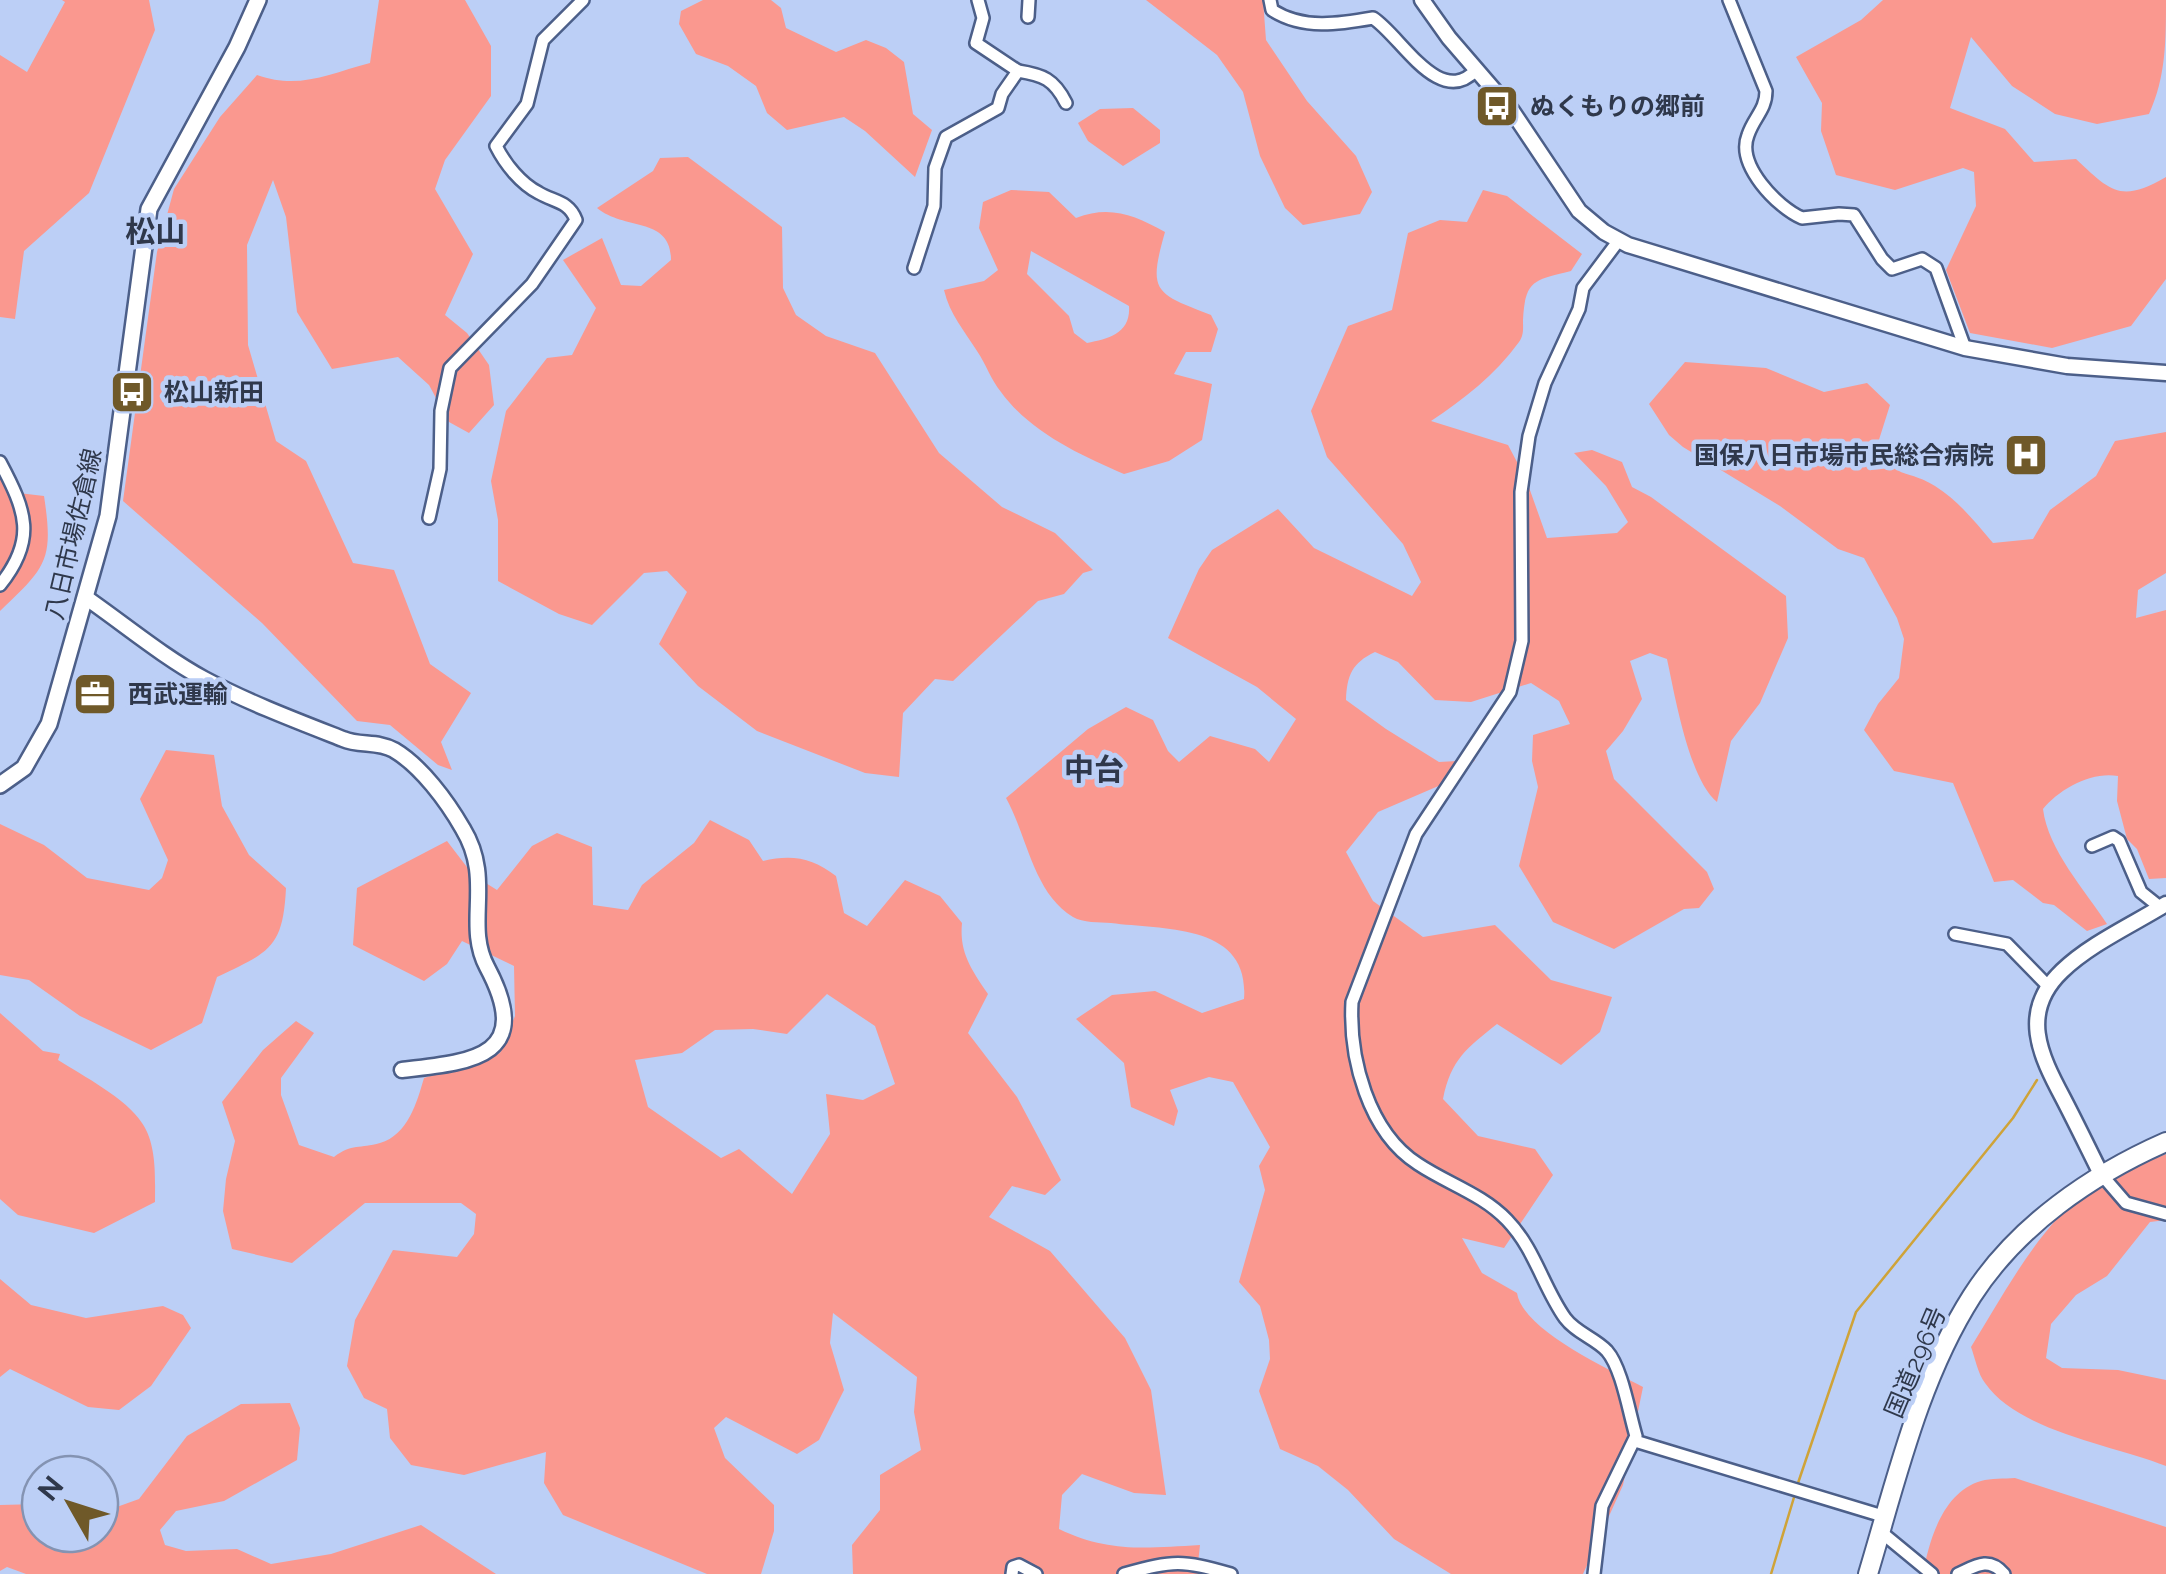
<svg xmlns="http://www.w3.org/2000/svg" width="2166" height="1574" viewBox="0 0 2166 1574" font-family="Raleway,'Noto Sans JP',sans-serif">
<rect width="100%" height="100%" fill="#bccff6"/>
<g fill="#fa988f" fill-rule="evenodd">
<path d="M 62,0 L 149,0 L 155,30 L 89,193 L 24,251 L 15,319 L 0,317 L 0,55 L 27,72 L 65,2 Z"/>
<path d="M 379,0 L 465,0 L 491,46 L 491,96 L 445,160 L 435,189 L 473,254 L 445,315 L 467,333 L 489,365 L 494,405 L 469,433 L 449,422 L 429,385 L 398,357 L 332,369 L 297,312 L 286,217 L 273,180 L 247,245 L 248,345 L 276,441 L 306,461 L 353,563 L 394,570 L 430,664 L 471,693 L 441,742 L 452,770 L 438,765 L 390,725 L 357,721 L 262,623 L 123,501 L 157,252 L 174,189 L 220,117 L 257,75 C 299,90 328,74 370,63 Z"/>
<path d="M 703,0 L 771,0 L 781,8 L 786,28 L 836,52 L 866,40 L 886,48 L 904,62 L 913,114 L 932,130 L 915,177 L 865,131 L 844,117 L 787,130 L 767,113 L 756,86 L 728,66 L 696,54 L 679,24 L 681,11 Z"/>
<path d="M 1146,0 L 1263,0 L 1266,40 L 1307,101 L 1356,156 L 1372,192 L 1360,214 L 1303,225 L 1285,208 L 1260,156 L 1243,92 L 1217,55 Z"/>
<path d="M 1883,0 L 2166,0 C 2166,40 2166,77 2149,114 L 2097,124 L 2055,114 L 2012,86 L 1971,37 L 1950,108 L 2005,129 L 2034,162 L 2076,159 C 2111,192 2121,203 2166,177 L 2166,279 L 2131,326 L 2052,348 L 1970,333 L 1946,270 L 1976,206 L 1974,172 L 1963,168 L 1895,190 L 1836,175 L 1821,131 L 1822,103 L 1796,57 L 1861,20 Z"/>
<path d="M 1133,108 L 1160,130 L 1160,143 L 1123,166 L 1088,141 L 1078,123 L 1100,109 Z"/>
<path d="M 688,157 L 782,227 L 783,288 L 796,315 L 826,336 L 875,353 L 939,453 L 1002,507 L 1055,533 L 1093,570 L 1083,573 L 1064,594 L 1038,601 L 953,681 L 935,679 L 903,713 L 899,777 L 865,773 L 757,731 L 698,686 L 659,644 L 687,592 L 667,571 L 644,573 L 592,625 L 559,614 L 498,581 L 498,520 L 491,481 L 506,411 L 547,358 L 572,355 L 596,308 L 563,260 L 602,238 L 621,285 L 641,286 L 671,260 C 671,216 625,231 597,208 L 653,171 L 660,158 Z"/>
<path d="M 1011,190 L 1049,192 L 1076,218 C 1110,205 1134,215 1165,232 C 1148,292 1154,293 1211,315 L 1218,329 L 1211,352 L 1186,352 L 1174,374 L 1212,384 L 1202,440 L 1169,461 L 1124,474 C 1080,455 1030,432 1001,392 C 991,380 986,364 977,351 C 964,330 950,315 944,290 L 984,281 L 998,270 L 979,228 L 983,202 ZM 1031,251 L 1129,306 C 1131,333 1109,339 1087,343 L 1074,333 L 1069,316 L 1027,274 Z"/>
<path d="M 1483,190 L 1507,196 L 1582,254 L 1571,271 C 1534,280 1525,280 1523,320 C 1523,328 1524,335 1519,342 C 1495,375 1464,399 1431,421 L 1508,445 L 1526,479 L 1547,538 L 1617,533 L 1628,522 L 1606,486 L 1574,453 L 1592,450 L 1622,462 L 1632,487 L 1651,497 L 1786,596 L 1788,638 L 1760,703 L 1731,741 L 1717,802 C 1689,779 1675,696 1667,659 L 1650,653 L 1630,661 L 1642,699 L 1623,731 L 1606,751 L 1614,779 L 1707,872 L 1714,889 L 1699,908 L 1684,909 L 1614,949 L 1553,922 L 1519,866 L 1538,787 L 1532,761 L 1533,735 L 1570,724 L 1559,701 L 1531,683 L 1471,702 L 1435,700 L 1398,662 L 1375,652 C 1352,663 1347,675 1346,700 L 1386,729 L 1439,762 L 1475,760 L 1457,778 L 1378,812 L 1346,852 L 1373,901 L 1423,937 L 1495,925 L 1551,980 L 1612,997 L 1600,1032 L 1561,1065 L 1497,1024 C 1467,1048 1451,1059 1443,1099 L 1478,1136 L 1535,1149 L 1553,1175 L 1504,1248 L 1462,1238 L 1482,1273 L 1517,1293 C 1523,1331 1611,1370 1643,1387 L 1623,1485 L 1583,1574 L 1451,1574 L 1394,1539 L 1348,1490 L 1318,1466 L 1280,1449 L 1259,1391 L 1270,1359 L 1269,1340 L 1260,1306 L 1239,1282 L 1265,1190 L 1259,1166 L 1270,1147 L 1233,1082 L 1209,1077 L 1170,1090 L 1178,1111 L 1174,1126 L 1131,1107 L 1124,1063 L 1076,1019 L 1112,995 L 1155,991 L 1202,1013 L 1244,999 C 1250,923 1164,930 1111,923 C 1099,922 1083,923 1073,917 C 1033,893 1027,835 1006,798 L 1088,729 L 1126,707 L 1153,720 L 1168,751 L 1179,762 L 1210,736 L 1255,749 L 1269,762 L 1296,719 L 1257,687 L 1168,638 L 1199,569 L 1212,550 L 1278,509 L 1314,548 L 1412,596 L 1421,582 L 1403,544 L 1327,457 L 1311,411 L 1348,326 L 1392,310 L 1408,233 L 1440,220 L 1467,222 Z"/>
<path d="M 1685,362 L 1766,368 L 1824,392 L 1867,383 L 1890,405 L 1877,446 C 1900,483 1904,467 1935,486 C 1959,501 1975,522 1993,543 L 2033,539 L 2050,510 L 2096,476 L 2115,441 L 2166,432 L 2166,573 L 2138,590 L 2136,618 L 2166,610 L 2166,878 L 2149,879 L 2137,849 L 2127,839 L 2117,801 L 2118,776 C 2092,771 2059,789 2043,809 C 2048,850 2085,890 2107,924 L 2087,931 L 2054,905 L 2043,903 L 2013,880 L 1994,882 L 1953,783 L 1894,771 L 1864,730 L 1878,704 L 1899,678 L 1904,639 L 1897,618 L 1864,558 L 1838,549 L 1780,506 L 1683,447 L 1669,435 L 1649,404 Z"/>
<path d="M 0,474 L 10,492 L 44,496 C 54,561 46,567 0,611 Z"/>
<path d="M 166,750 L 214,755 L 222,806 L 249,855 L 286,888 C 283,949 269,952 217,977 L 202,1023 L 151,1050 L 80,1016 L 29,980 L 0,975 L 0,824 L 44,845 L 87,878 L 149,890 L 162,878 L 168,860 L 140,799 Z"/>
<path d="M 710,820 L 749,840 L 763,861 C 792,854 813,858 836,876 L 844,913 L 867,926 L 905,880 L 940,896 L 962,923 C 959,953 972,970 988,994 L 968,1033 L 1017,1097 L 1061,1180 L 1045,1195 L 1012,1186 L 989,1217 L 1050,1251 L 1125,1338 L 1151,1390 L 1166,1495 L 1134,1493 L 1082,1474 L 1062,1495 L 1059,1529 C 1109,1553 1146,1548 1200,1545 L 1197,1572 L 1201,1574 L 853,1574 L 852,1545 L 880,1510 L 880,1475 L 921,1450 L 914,1412 L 917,1377 L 833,1313 L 830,1343 L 844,1390 L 819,1440 L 797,1454 L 726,1417 L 714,1428 L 725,1458 L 774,1505 L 774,1531 L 761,1574 L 707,1574 L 563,1515 L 544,1483 L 546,1452 L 464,1475 L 411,1465 L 390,1438 L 387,1409 L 364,1398 L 347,1366 L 355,1320 L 393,1250 L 457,1257 L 474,1234 L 476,1214 L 461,1203 L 365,1203 L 292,1263 L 232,1249 L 223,1211 L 226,1179 L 235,1141 L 222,1102 L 263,1050 L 296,1021 L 314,1033 L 281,1078 L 281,1095 L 299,1145 L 334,1157 C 352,1143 360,1149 380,1143 C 408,1135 417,1102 424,1078 L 500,1053 L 515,1016 L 514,966 L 462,941 L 447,964 L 424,981 L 353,945 L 357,888 L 447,841 L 473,875 L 497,890 L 532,846 L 557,833 L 592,847 L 593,905 L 628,910 L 642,885 L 694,843 ZM 827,994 L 875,1026 L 895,1084 L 863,1100 L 826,1094 L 830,1134 L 792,1194 L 739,1149 L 721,1158 L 648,1107 L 635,1060 L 682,1053 L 715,1030 L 753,1029 L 787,1034 Z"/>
<path d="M 0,1013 L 43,1051 L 60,1054 L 58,1060 C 83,1076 126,1098 142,1123 C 157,1145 155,1177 155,1202 L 94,1233 L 18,1215 L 0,1199 Z"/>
<path d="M 2166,1154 L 2166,1220 L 2150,1222 L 2107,1276 L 2076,1295 L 2051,1324 L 2046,1358 L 2062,1368 L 2118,1370 L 2166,1380 L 2166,1466 C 2114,1445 2019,1432 1985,1383 C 1978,1374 1975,1358 1971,1347 C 2006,1291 2039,1225 2094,1185 C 2114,1171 2143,1164 2166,1154 Z"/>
<path d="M 0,1279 L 31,1305 L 86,1318 L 163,1306 L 183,1315 L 191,1328 L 151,1386 L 119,1410 L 88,1407 L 10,1369 L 0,1377 Z"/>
<path d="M 290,1403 L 300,1428 L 297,1460 L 224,1501 L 176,1511 L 160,1530 L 165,1545 L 186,1551 L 237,1549 L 271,1564 L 331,1554 L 421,1525 L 496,1574 L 26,1574 L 7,1567 L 0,1571 L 0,1505 L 40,1504 L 40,1534 L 100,1534 L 100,1506 L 114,1508 L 139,1499 L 187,1436 L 241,1404 Z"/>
<path d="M 2015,1478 L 2166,1527 L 2166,1574 L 1923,1574 C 1929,1540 1943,1492 1981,1481 C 1991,1478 2004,1479 2015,1478 Z"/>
</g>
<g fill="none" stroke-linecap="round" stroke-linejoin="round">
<g stroke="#cfa338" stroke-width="2.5">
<path d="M 1797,1486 L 1856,1312 L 2013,1118 L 2037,1080"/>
<path d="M 1771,1574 L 1795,1494"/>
</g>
<g stroke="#4c5f89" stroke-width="16">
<g id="minor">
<path d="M 1270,0 L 1272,10 C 1303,30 1339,24 1373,18 C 1401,36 1439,109 1476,70"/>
<path d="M 1729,0 L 1766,91 C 1766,110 1754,117 1748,135 C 1736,165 1777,207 1802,218 L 1839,214 L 1854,215 L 1882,259 L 1892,269 L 1922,259 L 1936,268 L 1965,348"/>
<path d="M 1028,17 L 1029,0"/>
<path d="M 1018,71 C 1043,75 1054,79 1066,103"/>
<path d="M 914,268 L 934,206 L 935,168 L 946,137 L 998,108 L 1002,94 L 1018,71 L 976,43 L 983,18 L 978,0"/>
<path d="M 0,462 C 26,511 37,539 0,585"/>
<path d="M 429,518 L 440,469 L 441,411 L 450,368 L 532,284 L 576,220 C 569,201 554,202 539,193 C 521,184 505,164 496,146 L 527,104 L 543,40 L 583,0"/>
<path d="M 2092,846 L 2113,837 L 2119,841 L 2141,892 L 2161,908"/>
<path d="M 1955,934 L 2007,944 L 2049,987"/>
<path d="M 2101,1174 L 2126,1203 L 2166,1214"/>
<path d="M 1635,1441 L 1886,1517"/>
<path d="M 1881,1532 L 1932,1574"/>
<path d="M 1012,1574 L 1013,1567 L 1019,1565 L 1036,1574"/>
<path d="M 1124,1574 C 1175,1560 1181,1560 1231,1574"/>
<path d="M 1594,1574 L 1602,1506 L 1636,1436 C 1629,1413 1622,1368 1607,1351 C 1595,1338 1576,1333 1565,1318 C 1543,1287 1535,1249 1507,1220 C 1482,1194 1448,1184 1418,1164 C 1368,1132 1349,1058 1352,1002 L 1416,834 L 1510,692 L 1522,641 L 1521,492 L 1529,436 L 1545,383 L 1579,309 L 1583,288 L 1619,240"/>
<path d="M 1958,1574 C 1975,1566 1989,1556 2004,1574"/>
</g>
</g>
<g stroke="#4c5f89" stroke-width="19">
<g id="tertiary">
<path d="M 1422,0 L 1449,38 L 1512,111 L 1579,211 L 1604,232 L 1628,245 L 1965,348 L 2067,366 L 2166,373"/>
<path d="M 85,597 C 124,624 162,656 204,679 C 247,702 297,721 343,739 C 359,746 378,741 394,750 C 421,766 447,801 463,829 C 494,880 464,924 487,967 C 535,1057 473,1062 402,1070"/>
<path d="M 2101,1174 C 2088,1148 2076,1123 2063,1098 C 2040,1055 2019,1012 2062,971 C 2090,944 2132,925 2166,904"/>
</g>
</g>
<g stroke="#4c5f89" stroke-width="20">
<path id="secondary" d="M 0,785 L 24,768 L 49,724 L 108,516 L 149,209 L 237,47 L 258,0"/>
</g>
<g stroke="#4c5f89" stroke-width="22">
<path id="trunk" d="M 1868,1574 C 1896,1481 1919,1379 1972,1296 C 2017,1226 2091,1175 2166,1142"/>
</g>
<use href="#minor" stroke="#fff" stroke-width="11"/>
<use href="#tertiary" stroke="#fff" stroke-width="14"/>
<use href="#secondary" stroke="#fff" stroke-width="15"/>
<use href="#trunk" stroke="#fff" stroke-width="18"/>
</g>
<defs>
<g id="bus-square" transform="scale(2.25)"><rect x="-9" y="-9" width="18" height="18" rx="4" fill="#6f5929" stroke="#bccff6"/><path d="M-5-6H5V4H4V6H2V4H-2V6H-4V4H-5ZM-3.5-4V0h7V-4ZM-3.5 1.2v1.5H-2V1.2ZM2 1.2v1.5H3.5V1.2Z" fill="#fff"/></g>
<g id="hospital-square" transform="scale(2.25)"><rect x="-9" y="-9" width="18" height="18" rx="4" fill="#6f5929" stroke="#bccff6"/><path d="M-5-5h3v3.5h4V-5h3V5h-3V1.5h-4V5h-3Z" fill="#fff"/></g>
<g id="office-square" transform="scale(2.25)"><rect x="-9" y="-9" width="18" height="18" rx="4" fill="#6f5929" stroke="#bccff6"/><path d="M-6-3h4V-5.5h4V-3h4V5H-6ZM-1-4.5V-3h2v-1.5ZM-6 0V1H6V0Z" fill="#fff"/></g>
</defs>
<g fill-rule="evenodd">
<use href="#bus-square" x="1497" y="106"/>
<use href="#bus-square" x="132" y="392"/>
<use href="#hospital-square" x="2026" y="455"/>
<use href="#office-square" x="95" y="694"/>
</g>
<g text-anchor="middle" stroke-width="9" stroke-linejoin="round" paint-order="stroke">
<g font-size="25" font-weight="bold" fill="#2f384b" stroke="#bccff6" text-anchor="start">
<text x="1530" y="115">ぬくもりの郷前</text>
<text x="164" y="401">松山新田</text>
<text x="1994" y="464" text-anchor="end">国保八日市場市民総合病院</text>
<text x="128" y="703">西武運輸</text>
</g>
<g font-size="25" fill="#2f384b" stroke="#bccff6">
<text transform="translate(73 534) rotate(-77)" y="9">八日市場佐倉線</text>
<text transform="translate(1915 1362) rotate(-67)" y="9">国道296号</text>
</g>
<g font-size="30" font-weight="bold" fill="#2f384b" stroke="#bccff6">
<text x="155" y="242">松山</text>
<text x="1094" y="780">中台</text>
</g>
</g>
<g transform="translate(70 1504) rotate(309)"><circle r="48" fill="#bccff6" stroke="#8493b2" stroke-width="2.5"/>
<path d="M0-8L18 38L0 25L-18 38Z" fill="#6f5929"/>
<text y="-15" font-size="28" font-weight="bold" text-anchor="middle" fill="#2f384b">N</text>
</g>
</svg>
